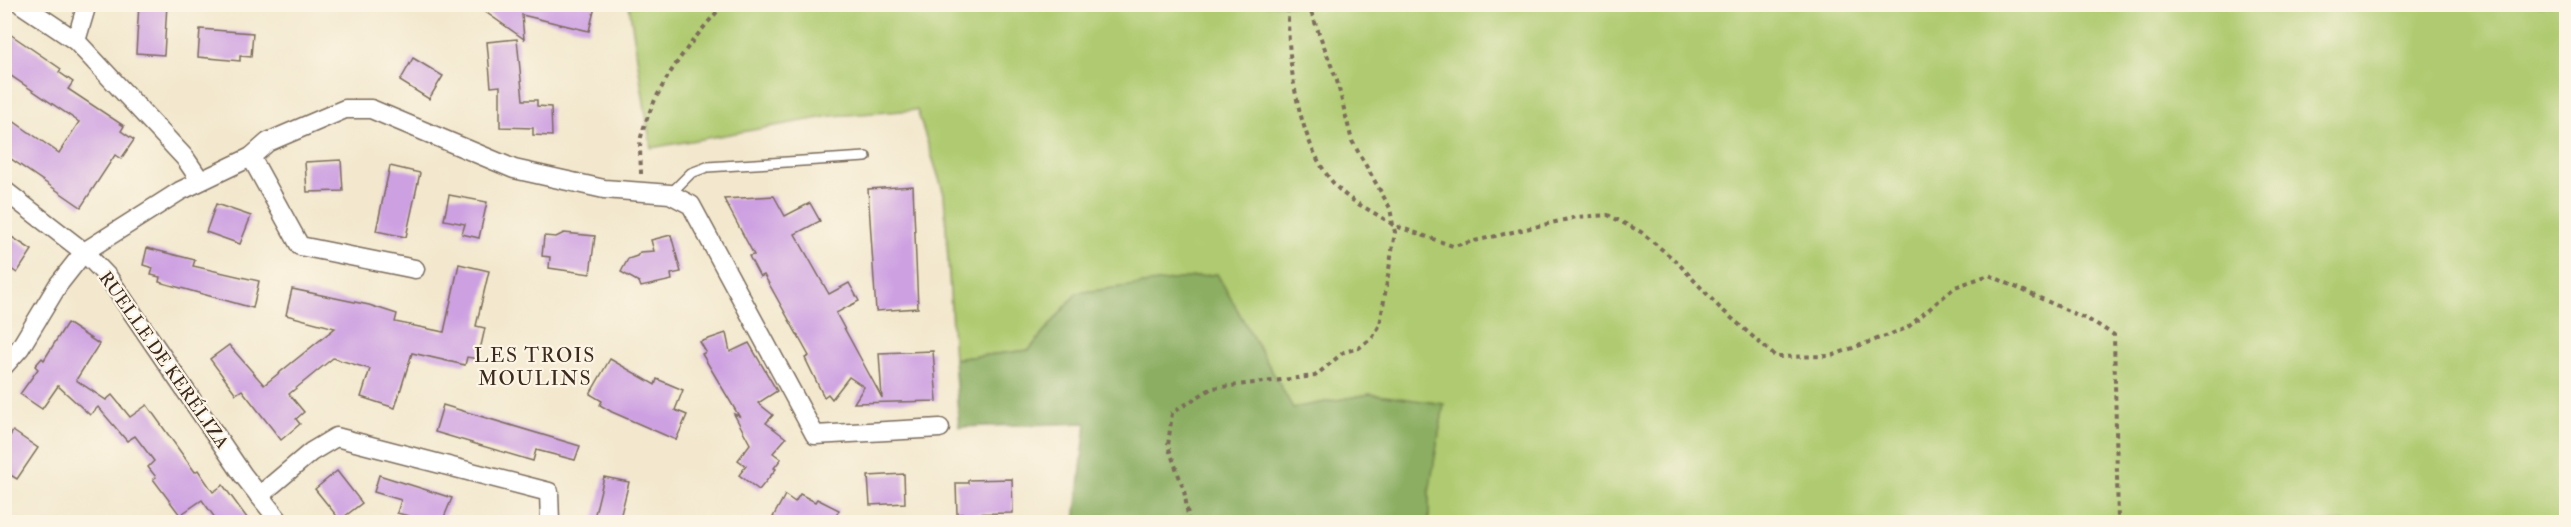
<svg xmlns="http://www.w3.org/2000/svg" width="2571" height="527" viewBox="0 0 2571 527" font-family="'IM FELL Double Pica',serif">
<rect width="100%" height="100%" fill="#fcf5e5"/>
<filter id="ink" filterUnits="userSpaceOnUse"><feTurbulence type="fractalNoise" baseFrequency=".0167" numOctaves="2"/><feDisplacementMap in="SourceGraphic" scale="12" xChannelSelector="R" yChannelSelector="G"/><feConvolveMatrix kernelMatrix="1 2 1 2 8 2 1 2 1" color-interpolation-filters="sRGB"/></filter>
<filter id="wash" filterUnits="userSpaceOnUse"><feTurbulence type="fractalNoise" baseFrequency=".008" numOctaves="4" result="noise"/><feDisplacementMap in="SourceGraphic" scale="24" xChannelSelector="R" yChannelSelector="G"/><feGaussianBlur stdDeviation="1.35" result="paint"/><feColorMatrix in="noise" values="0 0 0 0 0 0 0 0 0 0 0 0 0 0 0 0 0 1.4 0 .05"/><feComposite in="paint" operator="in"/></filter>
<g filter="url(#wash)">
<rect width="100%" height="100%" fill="#f3e8ce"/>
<path fill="#afca70" stroke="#757a47" stroke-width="1.5" d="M 629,5 L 2566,5 L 2566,522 L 1429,522 L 1429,493 L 1370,394 L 1293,408 L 1217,274 L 1077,293 L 1029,350 L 954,359 L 944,194 L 917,110 L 831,116 L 651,148 Z"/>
<path fill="#8bae62" stroke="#636c40" stroke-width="1.5" d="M 1217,274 L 1293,408 L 1370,394 L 1444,404 L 1429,493 L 1429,522 L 1075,522 L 1086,423 L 959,427 L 954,359 L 1029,350 L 1077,293 Z"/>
<g id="blocks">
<g fill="#cda0e2">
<path d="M 139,4 L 167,4 L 164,55 L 136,53 Z"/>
<path d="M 474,4 L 585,4 L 595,7 L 589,31 L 522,15 L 524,39 Z"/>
<path d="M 200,29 L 253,33 L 251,57 L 240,56 L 240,61 L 198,57 Z"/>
<path d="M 4,30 L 61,69 L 59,72 L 73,82 L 68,89 L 124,126 L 121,131 L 134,140 L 121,159 L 115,155 L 81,207 L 4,154 L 4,133 L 13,121 L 59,153 L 79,122 L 4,71 Z"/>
<path d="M 517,39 L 523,100 L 537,100 L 537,106 L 551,107 L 552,136 L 533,135 L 533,128 L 500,127 L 500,86 L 491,87 L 487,42 Z"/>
<path d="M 413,58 L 443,76 L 429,99 L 400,81 Z"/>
<path d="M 341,160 L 343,191 L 307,192 L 305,162 Z"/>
<path d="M 390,166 L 420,173 L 406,237 L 376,231 Z"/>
<path d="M 913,186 L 918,308 L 876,311 L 868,189 Z"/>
<path d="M 449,195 L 487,202 L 479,238 L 462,234 L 465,224 L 444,220 Z"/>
<path d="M 774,196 L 785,216 L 810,203 L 820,221 L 795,234 L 829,294 L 849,283 L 859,301 L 836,313 L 882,398 L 879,353 L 933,351 L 937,401 L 854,403 L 864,387 L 849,377 L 832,399 L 828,394 L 824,397 L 805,358 L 809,356 L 764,275 L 760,277 L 749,256 L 754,255 L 724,199 Z"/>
<path d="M 216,204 L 251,216 L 240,244 L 206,232 Z"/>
<path d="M 4,232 L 32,250 L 17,273 L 4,264 Z"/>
<path d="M 564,233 L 595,236 L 590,274 L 549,268 L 550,257 L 542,256 L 544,236 L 556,237 Z"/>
<path d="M 671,235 L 681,272 L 671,274 L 672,280 L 641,287 L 639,282 L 621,272 L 628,259 L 637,256 L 640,252 L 654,251 L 651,240 Z"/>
<path d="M 147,248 L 195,260 L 193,266 L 259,281 L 253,308 L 159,282 L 160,277 L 151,275 L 153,268 L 143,265 Z"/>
<path d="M 459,264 L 489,271 L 476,326 L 485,328 L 478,359 L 467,357 L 465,365 L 412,353 L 395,408 L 361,397 L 370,369 L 333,358 L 289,394 L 304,412 L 296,419 L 300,424 L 281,440 L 242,390 L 236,394 L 210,359 L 229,345 L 264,385 L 335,328 L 286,315 L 292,289 L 369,305 L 397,314 L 395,322 L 444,332 Z"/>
<path d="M 67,323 L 99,344 L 76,380 L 106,400 L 112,395 L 130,417 L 147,405 L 195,472 L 198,470 L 213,492 L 223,485 L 250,522 L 218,522 L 202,500 L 180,515 L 153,479 L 156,477 L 148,467 L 154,461 L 135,436 L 127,441 L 98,407 L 90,415 L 58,386 L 42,409 L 20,394 L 38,369 L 35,366 L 42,358 L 44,360 Z"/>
<path d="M 726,333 L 730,352 L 749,343 L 777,391 L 758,403 L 773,415 L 766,423 L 786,438 L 773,453 L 781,459 L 774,468 L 776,469 L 759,490 L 739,475 L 746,466 L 738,460 L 750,444 L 734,414 L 739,416 L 702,354 L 706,352 L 700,342 Z"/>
<path d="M 610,359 L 655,385 L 657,379 L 683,390 L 675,410 L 687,415 L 676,440 L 612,412 L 600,405 L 602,401 L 590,394 Z"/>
<path d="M 443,405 L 580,446 L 575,460 L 536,450 L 533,461 L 435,432 Z"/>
<path d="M 13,431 L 38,448 L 17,479 L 4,471 L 4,445 Z"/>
<path d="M 337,471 L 362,503 L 340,520 L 315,489 Z"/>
<path d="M 904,474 L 905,503 L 870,505 L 868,476 Z"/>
<path d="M 379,475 L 452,498 L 442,522 L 432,522 L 397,513 L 401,500 L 374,492 Z"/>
<path d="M 604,477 L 629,482 L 619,522 L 593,522 Z"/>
<path d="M 1012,479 L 1013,513 L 957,514 L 956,483 L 968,483 L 968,480 Z"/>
<path d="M 800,494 L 815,502 L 817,499 L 839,510 L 833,522 L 783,522 L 773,517 L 785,495 L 795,502 Z"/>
</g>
</g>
</g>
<g filter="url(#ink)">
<use href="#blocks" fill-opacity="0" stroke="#7b6c5c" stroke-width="1.5"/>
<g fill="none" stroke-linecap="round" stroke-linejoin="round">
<g stroke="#7b6c5c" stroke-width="12">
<path id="lane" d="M 670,194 L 691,173 L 707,167 L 866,157"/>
</g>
<g stroke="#7b6c5c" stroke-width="21">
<g id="street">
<path d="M 21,4 L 76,41 L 87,4"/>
<path d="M 76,41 L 185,158 L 200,180"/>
<path d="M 251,157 L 300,246 L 415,269"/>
<path d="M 4,190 L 84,252 L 108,277 L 243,475 L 280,522"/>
<path d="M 4,366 L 20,348 L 58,285 L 84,252 L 180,191 L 251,157 L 268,142 L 345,109 L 371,109 L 514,169 L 604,189 L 670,194 L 691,205 L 815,435 L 940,428"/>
<path d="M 259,496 L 311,452 L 336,437 L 549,492 L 550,522"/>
</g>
</g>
<g stroke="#7b6c5c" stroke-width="4" stroke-dasharray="4.5 4.5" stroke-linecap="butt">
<path d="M 1308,4 L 1337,81 L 1352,141 L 1390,208 L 1393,225 L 1453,246 L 1577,217 L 1608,215 L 1641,232 L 1677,262 L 1719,307 L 1776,357 L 1831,356 L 1907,328 L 1955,287 L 1989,275 L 2095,323 L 2114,335 L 2118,522"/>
<path d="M 641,174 C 641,162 639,148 641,137 C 655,86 689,43 724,4"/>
<path d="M 1189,522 L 1184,490 L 1168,446 L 1172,413 L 1212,388 L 1315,376 L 1344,352 L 1359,348 L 1372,338 L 1380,325 L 1395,232 L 1393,225 C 1377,213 1358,206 1343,193 C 1298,153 1287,62 1288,4"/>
</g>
<use href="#lane" stroke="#fff" stroke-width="9"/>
<use href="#street" stroke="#fff" stroke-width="18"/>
</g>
</g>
<g text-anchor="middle" stroke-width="4.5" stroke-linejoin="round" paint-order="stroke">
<g font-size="18" fill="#3b2a1e" stroke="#fcf5e5">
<text transform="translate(164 360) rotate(55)" y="6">RUELLE DE KERÉLIZA</text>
</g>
<g font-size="20" letter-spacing="1.5" fill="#3b2a1e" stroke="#fcf5e5">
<text x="535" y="362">LES TROIS<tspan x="535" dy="23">MOULINS</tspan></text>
</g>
</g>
<rect width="2571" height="527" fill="none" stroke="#fcf5e5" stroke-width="24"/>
</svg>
